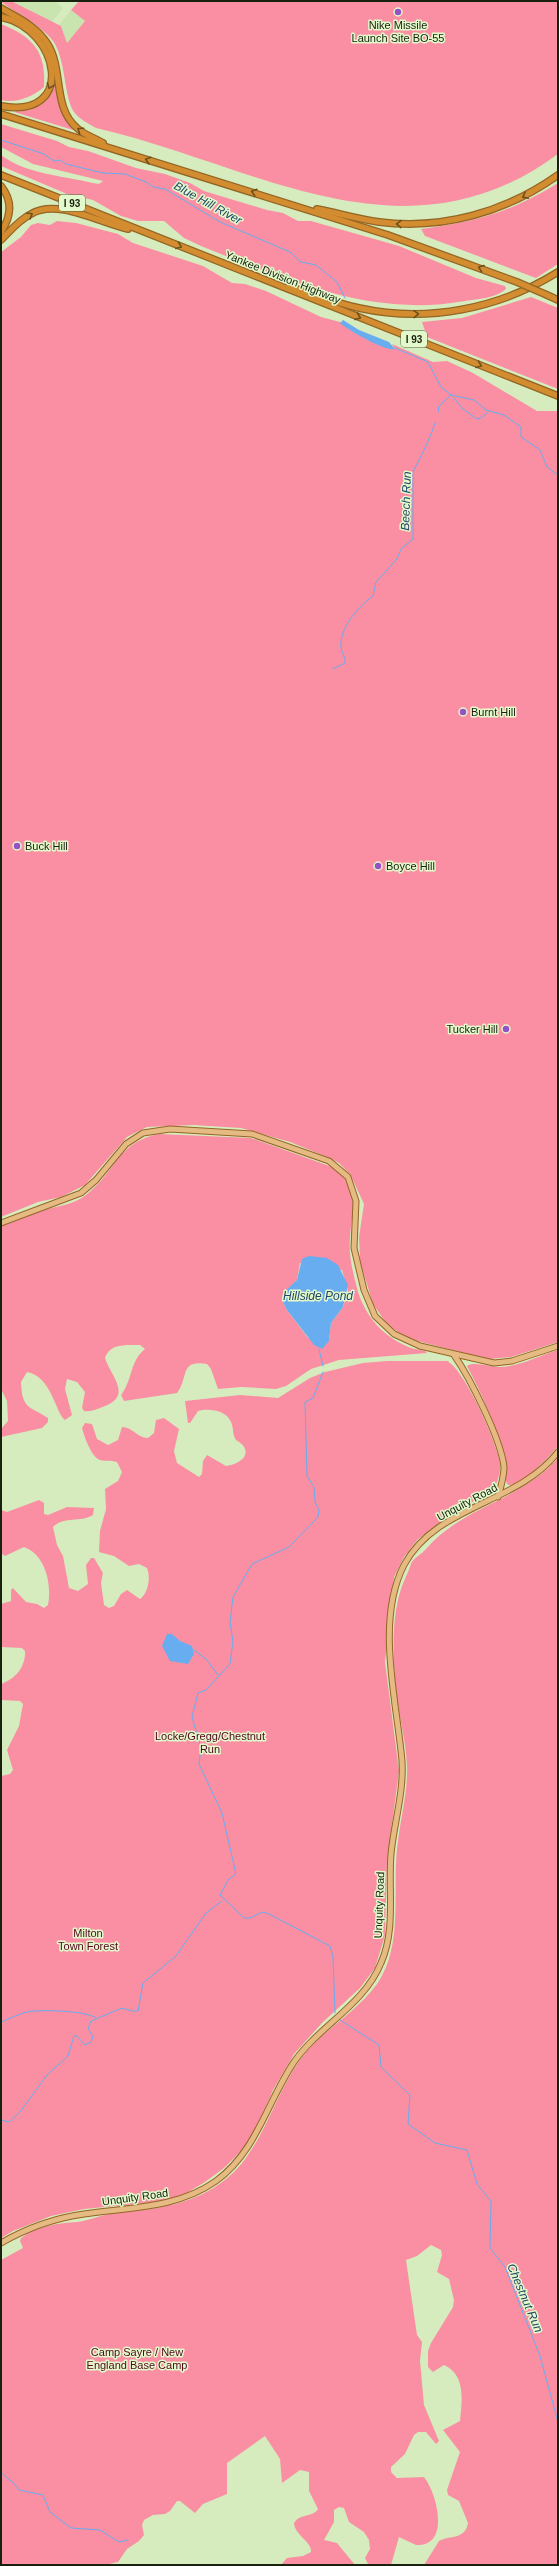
<svg xmlns="http://www.w3.org/2000/svg" width="559" height="2566" viewBox="0 0 559 2566" font-family="Arial,sans-serif">
<rect width="100%" height="100%" fill="#d6ecbe"/>
<g fill="#cae4af">
<path d="M 11,1 L 55,1 L 63,8 L 52,22 Z"/>
<path d="M 71,10 L 85,21 L 67,43 L 61,26 L 59,25 Z"/>
</g>
<g fill="#fa8fa3" fill-rule="evenodd">
<path d="M 1,1 L 11,1 L 61,26 L 67,43 L 85,21 L 71,10 L 79,1 L 558,1 L 558,154 C 404,268 254,164 96,128 C 89,124 79,119 74,112 C 64,97 66,64 55,44 C 45,26 3,6 1,1 Z"/>
<path d="M 1,24 C 33,37 46,51 44,87 C 34,96 16,104 1,100 Z"/>
<path d="M 57,79 L 61,110 L 73,130 L 14,112 C 17,110 24,111 29,109 C 49,104 48,91 57,79 Z"/>
<path d="M 1,124 L 57,141 L 69,147 L 88,151 L 136,168 L 165,174 L 190,183 L 204,191 L 267,210 L 283,213 L 298,221 L 311,221 L 399,246 L 476,278 L 505,286 L 506,289 C 496,298 478,299 465,301 C 372,318 286,280 201,246 L 184,238 L 164,221 L 138,221 L 121,216 L 93,200 L 67,194 L 1,166 L 1,155 C 25,174 64,176 93,183 L 99,184 L 103,181 L 33,164 L 1,147 Z"/>
<path d="M 558,183 L 558,264 L 536,278 L 425,236 L 421,229 C 476,222 511,212 558,183 Z"/>
<path d="M 57,221 L 76,223 L 118,234 L 133,243 L 203,266 L 232,283 L 245,284 L 266,291 L 321,317 L 340,322 L 357,334 L 390,349 L 395,349 L 392,344 L 433,362 L 447,361 L 473,373 L 537,411 L 558,411 L 558,1342 L 511,1357 L 489,1359 L 417,1341 L 402,1335 L 387,1324 L 373,1304 L 360,1261 L 359,1237 L 364,1204 L 350,1174 L 339,1163 L 327,1157 L 290,1142 L 241,1128 L 193,1125 L 147,1127 L 127,1137 L 85,1185 L 61,1197 L 38,1202 L 1,1217 L 1,252 L 21,237 L 31,225 L 38,223 L 50,225 Z"/>
<path d="M 531,297 L 558,308 L 558,389 L 427,337 L 422,322 L 462,318 Z"/>
<path d="M 159,1134 L 251,1138 L 335,1168 C 366,1196 347,1218 350,1253 C 351,1266 355,1280 358,1292 C 367,1319 385,1338 411,1348 C 416,1350 425,1349 427,1353 L 339,1360 L 311,1369 L 286,1386 L 276,1389 L 241,1387 L 218,1389 L 211,1369 L 207,1364 C 179,1359 189,1378 177,1393 L 124,1401 L 121,1395 C 133,1380 129,1362 145,1349 L 140,1345 C 126,1345 110,1343 105,1358 C 110,1375 133,1395 105,1406 C 97,1409 92,1412 84,1411 L 82,1408 L 85,1392 L 77,1382 L 67,1379 L 65,1389 L 72,1415 L 65,1420 L 62,1417 C 53,1401 48,1376 27,1372 L 21,1382 C 22,1410 30,1406 48,1418 L 48,1422 L 42,1428 L 1,1437 L 1,1429 L 8,1421 L 7,1401 L 1,1389 L 1,1226 C 15,1222 27,1215 41,1211 C 55,1206 74,1205 86,1195 C 116,1172 117,1142 159,1134 ZM 300,1263 L 342,1270 L 348,1291 L 343,1307 L 331,1323 L 329,1341 L 308,1338 L 287,1310 L 284,1304 L 283,1294 L 297,1280 Z"/>
<path d="M 558,1350 L 558,1446 C 549,1457 523,1486 508,1485 C 503,1480 508,1463 505,1455 C 495,1425 482,1394 467,1366 C 473,1361 491,1367 500,1367 C 519,1367 540,1355 558,1350 Z"/>
<path d="M 387,1361 L 447,1361 C 465,1370 496,1441 500,1462 C 501,1471 498,1483 492,1491 L 448,1516 L 417,1540 L 404,1557 L 394,1577 L 385,1662 L 399,1771 L 387,1861 L 385,1935 L 375,1968 L 360,1988 L 322,2023 L 294,2054 L 273,2090 L 259,2123 L 243,2149 L 224,2168 L 205,2182 L 183,2195 L 158,2202 L 84,2209 L 51,2216 L 13,2231 L 1,2238 L 1,1776 L 10,1774 L 13,1770 L 7,1750 L 19,1726 L 23,1704 L 20,1701 L 1,1700 L 1,1684 C 16,1679 26,1666 25,1651 L 22,1648 L 1,1647 L 1,1604 L 11,1601 L 11,1590 L 13,1588 L 26,1602 L 37,1604 L 44,1608 L 48,1605 C 52,1585 46,1555 24,1547 L 5,1556 L 2,1554 L 1,1510 L 7,1512 L 39,1500 L 44,1503 L 44,1514 L 48,1515 L 67,1507 L 94,1508 L 93,1515 C 80,1523 64,1516 53,1527 L 57,1545 L 63,1556 L 69,1588 L 78,1591 L 88,1584 L 86,1565 L 91,1558 L 94,1558 L 103,1573 L 101,1583 L 104,1605 L 109,1608 L 114,1606 L 121,1594 L 127,1590 L 140,1599 C 148,1593 151,1578 147,1568 L 139,1564 L 129,1566 L 114,1556 L 99,1552 L 100,1531 L 106,1509 L 105,1489 L 118,1481 L 122,1472 L 117,1462 C 111,1460 103,1462 98,1459 C 91,1455 84,1436 82,1428 L 85,1423 L 92,1424 L 97,1439 L 108,1445 L 118,1440 L 122,1427 C 133,1427 137,1438 148,1438 L 154,1433 L 156,1420 L 164,1418 L 179,1429 L 174,1451 L 177,1463 L 199,1477 L 202,1474 L 203,1461 L 207,1455 L 226,1466 C 243,1464 255,1451 236,1440 C 232,1434 234,1428 231,1422 C 226,1410 209,1408 198,1411 L 190,1423 L 188,1423 L 185,1401 L 240,1395 L 278,1398 L 310,1378 L 325,1372 L 363,1363 Z"/>
<path d="M 558,1458 L 558,2565 L 424,2565 L 439,2541 C 450,2535 465,2540 468,2523 L 459,2501 L 448,2495 L 447,2490 L 460,2452 L 443,2430 L 460,2421 C 462,2400 466,2375 444,2365 L 433,2372 L 428,2367 L 428,2351 L 431,2343 L 453,2307 L 454,2300 L 449,2279 L 437,2272 L 442,2255 L 441,2250 L 431,2245 L 417,2256 L 406,2260 L 417,2335 L 422,2342 L 420,2361 L 424,2405 L 439,2441 L 436,2444 L 426,2432 L 418,2432 L 414,2435 L 405,2454 L 391,2467 L 391,2472 L 397,2478 L 424,2477 C 437,2493 451,2547 416,2545 L 399,2537 L 391,2565 L 368,2564 L 365,2558 L 370,2549 L 369,2540 L 364,2532 L 349,2522 L 344,2508 L 339,2507 L 334,2510 L 334,2522 L 324,2540 L 337,2543 L 355,2565 L 281,2565 L 287,2558 L 303,2556 L 311,2552 C 312,2542 296,2536 294,2524 C 298,2513 313,2518 318,2509 L 309,2491 L 309,2472 L 300,2470 L 282,2483 L 280,2459 L 265,2436 L 227,2463 L 227,2494 L 203,2504 L 195,2513 L 180,2501 L 177,2501 L 170,2511 L 165,2514 L 153,2515 L 144,2520 L 142,2525 L 144,2535 L 139,2541 L 127,2549 L 118,2562 L 105,2565 L 1,2565 L 1,2260 L 23,2248 L 20,2241 L 21,2238 C 36,2226 59,2223 77,2222 C 87,2221 98,2216 109,2214 C 154,2209 199,2206 234,2172 C 265,2140 275,2095 300,2060 C 321,2031 356,2013 377,1984 C 405,1943 391,1887 398,1841 C 401,1816 408,1791 407,1766 C 406,1741 399,1716 396,1691 C 393,1658 391,1620 401,1589 C 404,1580 408,1573 411,1564 C 414,1557 421,1555 426,1549 C 463,1506 520,1501 558,1458 Z"/>
</g>
<g fill="#67adf0">
<path d="M 343,320 L 359,330 L 389,342 L 395,349 C 386,352 348,330 340,323 Z"/>
<path d="M 309,1256 L 327,1258 L 338,1265 L 348,1285 L 343,1307 L 331,1323 L 329,1341 L 322,1349 L 314,1345 L 287,1310 L 284,1304 L 284,1292 L 297,1280 L 302,1259 Z"/>
<path d="M 167,1634 L 172,1634 L 180,1641 L 192,1646 L 194,1654 L 188,1664 L 170,1661 L 162,1646 Z"/>
</g>
<g fill="none" stroke-linecap="round" stroke-linejoin="round">
<g stroke="#67adf0" stroke-width="1">
<path d="M 1,140 L 44,154 L 54,161 L 60,160 L 66,164 L 103,173 L 125,174 L 146,182 L 153,187 L 165,189 L 220,222 L 290,252 L 301,262 L 316,265 L 337,282 L 345,298"/>
<path d="M 395,348 L 428,362 L 441,387 L 451,395 L 474,400 L 486,410 L 504,415 L 521,427 L 521,437 L 540,450 L 547,467 L 558,475"/>
<path d="M 453,397 L 463,409 L 477,419 L 481,418 L 488,412"/>
<path d="M 439,412 L 438,407 L 451,395"/>
<path d="M 333,669 L 345,663 C 346,657 342,654 341,648 C 339,628 358,607 373,596 L 376,582 L 397,559 L 401,549 L 413,539 L 413,472 C 421,456 430,439 435,423"/>
<path d="M 319,1349 L 323,1366"/>
<path d="M 323,1372 L 313,1398 L 305,1402 L 307,1476 L 314,1487 L 315,1502 L 319,1510 L 318,1517 L 289,1547 L 252,1564 L 233,1597 L 230,1623 L 233,1641 L 230,1664 L 206,1690 L 198,1693 L 192,1717 L 201,1748 L 199,1764 L 222,1813 L 236,1874 L 228,1880 L 220,1895 L 244,1918 L 250,1918 L 262,1912 L 269,1914 L 330,1946 L 333,1957 L 335,2013"/>
<path d="M 194,1650 L 206,1659 L 218,1675"/>
<path d="M 340,2020 L 379,2045 L 381,2067 L 410,2095 L 408,2124 L 435,2143 L 467,2150 L 477,2184 L 491,2201 L 490,2248 L 505,2267 L 540,2356 L 558,2422"/>
<path d="M 1,2022 C 9,2019 18,2014 27,2012 C 39,2009 89,2011 96,2018"/>
<path d="M 1,2120 L 9,2122 L 20,2112 L 47,2075 L 68,2056 L 74,2036 L 77,2036 L 85,2045 L 91,2042 L 93,2037 L 88,2028 L 91,2021 L 122,2008 L 132,2011 L 138,2011 L 143,1983 L 176,1956 L 206,1913 L 222,1901"/>
<path d="M 1,2472 C 4,2477 14,2481 19,2490 L 43,2495 L 50,2512 L 71,2528 L 100,2530 L 119,2542 L 128,2540"/>
</g>
<g stroke="#926624" stroke-width="7">
<g id="major">
<path d="M 1,1223 L 81,1193 L 96,1180 L 126,1144 L 143,1133 L 170,1129 L 252,1134 L 329,1161 L 348,1177 L 356,1201 L 354,1248 L 364,1290 L 375,1316 L 394,1334 L 420,1346 L 494,1363 L 512,1361 L 558,1346"/>
<path d="M 454,1355 C 470,1378 501,1439 504,1467 C 504,1477 501,1487 498,1497"/>
<path d="M 1,2243 C 27,2228 55,2218 84,2214 C 130,2207 176,2209 216,2181 C 257,2151 267,2102 294,2062 C 319,2026 364,2005 381,1963 C 396,1929 388,1891 391,1854 C 394,1823 404,1792 402,1761 C 397,1702 375,1621 404,1565 C 436,1505 518,1504 558,1452"/>
</g>
</g>
<g stroke="#926624" stroke-width="8">
<g id="highway">
<path d="M 1,8 C 18,18 36,26 47,43 C 64,69 52,107 77,128 C 84,135 95,138 103,143"/>
<path d="M 1,17 C 60,29 77,120 1,106"/>
<path d="M 1,114 L 388,235 L 517,282"/>
<path d="M 1,175 L 558,396"/>
<path d="M 1,186 C 13,201 11,217 1,232"/>
<path d="M 317,209 C 338,213 358,219 379,222 C 443,230 506,212 558,175"/>
<path d="M 1,240 C 10,231 19,220 31,214 C 57,198 100,223 128,229"/>
<path d="M 289,287 C 313,293 335,303 359,308 C 427,323 499,309 558,272"/>
<path d="M 547,295 L 558,300"/>
</g>
</g>
<use href="#major" stroke="#e5ba83" stroke-width="5"/>
<use href="#highway" stroke="#d38c30" stroke-width="5.5"/>
<g stroke="#926624" stroke-width="8" stroke-linecap="butt">
<path id="highway-bridge" d="M 517,282 L 547,295"/>
</g>
<use href="#highway-bridge" stroke="#d38c30" stroke-width="5.5"/>
</g>
<defs><path id="oneway-chevron" d="M-2-3.5L2.5 0L-2 3.5" fill="none" stroke-width="1.6" stroke-linecap="round" stroke-linejoin="round"/></defs>
<g stroke="#6c511e">
<use href="#oneway-chevron" transform="translate(50 86) rotate(111)"/>
<use href="#oneway-chevron" transform="translate(80 130) rotate(-145)"/>
<use href="#oneway-chevron" transform="translate(148 160) rotate(-163)"/>
<use href="#oneway-chevron" transform="translate(254 192) rotate(-163)"/>
<use href="#oneway-chevron" transform="translate(525 196) rotate(153)"/>
<use href="#oneway-chevron" transform="translate(30 215) rotate(-31)"/>
<use href="#oneway-chevron" transform="translate(399 224) rotate(-177)"/>
<use href="#oneway-chevron" transform="translate(179 246) rotate(22)"/>
<use href="#oneway-chevron" transform="translate(481 268) rotate(-159)"/>
<use href="#oneway-chevron" transform="translate(416 314) rotate(-1)"/>
<use href="#oneway-chevron" transform="translate(358 317) rotate(22)"/>
<use href="#oneway-chevron" transform="translate(479 365) rotate(21)"/>
</g>
<g fill="#9551c6" stroke="#e3f9cb" stroke-width="1.5">
<circle cx="398" cy="12" r="4"/>
<circle cx="463" cy="712" r="4"/>
<circle cx="17" cy="846" r="4"/>
<circle cx="378" cy="866" r="4"/>
<circle cx="506" cy="1029" r="4"/>
</g>
<g text-anchor="middle" stroke-width="3" stroke-linejoin="round" paint-order="stroke">
<g fill="#e3f9cb" stroke="#556147" stroke-width="1">
<rect x="59" y="195" width="26" height="16" rx="3"/>
<rect x="401" y="331" width="26" height="16" rx="3"/>
</g>
<g font-size="10" font-weight="bold" fill="#18200f">
<text x="72" y="207">I 93</text>
<text x="414" y="343">I 93</text>
</g>
<g font-size="11" fill="#18200f" stroke="#e3f9cb" text-anchor="start">
<text x="398" y="29" text-anchor="middle">Nike Missile<tspan x="398" dy="13">Launch Site BO-55</tspan></text>
<text x="471" y="716">Burnt Hill</text>
<text x="25" y="850">Buck Hill</text>
<text x="386" y="870">Boyce Hill</text>
<text x="498" y="1033" text-anchor="end">Tucker Hill</text>
</g>
<g font-size="11" fill="#18200f" stroke="#e3f9cb">
<text transform="translate(283 277) rotate(22)" y="4">Yankee Division Highway</text>
<text transform="translate(467 1502) rotate(-28)" y="4">Unquity Road</text>
<text transform="translate(379 1905) rotate(-88)" y="4">Unquity Road</text>
<text transform="translate(135 2197) rotate(-8)" y="4">Unquity Road</text>
</g>
<g font-size="11" fill="#53051f" stroke="#e3f9cb">
<text x="210" y="1740">Locke/Gregg/Chestnut<tspan x="210" dy="13">Run</tspan></text>
<text x="88" y="1937">Milton<tspan x="88" dy="13">Town Forest</tspan></text>
<text x="137" y="2356">Camp Sayre / New<tspan x="137" dy="13">England Base Camp</tspan></text>
</g>
<g font-size="12" font-style="italic" fill="#224769" stroke="#e3f9cb">
<text transform="translate(208 203) rotate(29)" y="4">Blue Hill River</text>
<text transform="translate(406 501) rotate(-88)" y="4">Beech Run</text>
<text x="318" y="1300">Hillside Pond</text>
<text transform="translate(525 2298) rotate(67)" y="4">Chestnut Run</text>
</g>
</g>
<rect width="559" height="2566" fill="none" stroke="#18200f" stroke-width="4"/>
</svg>
